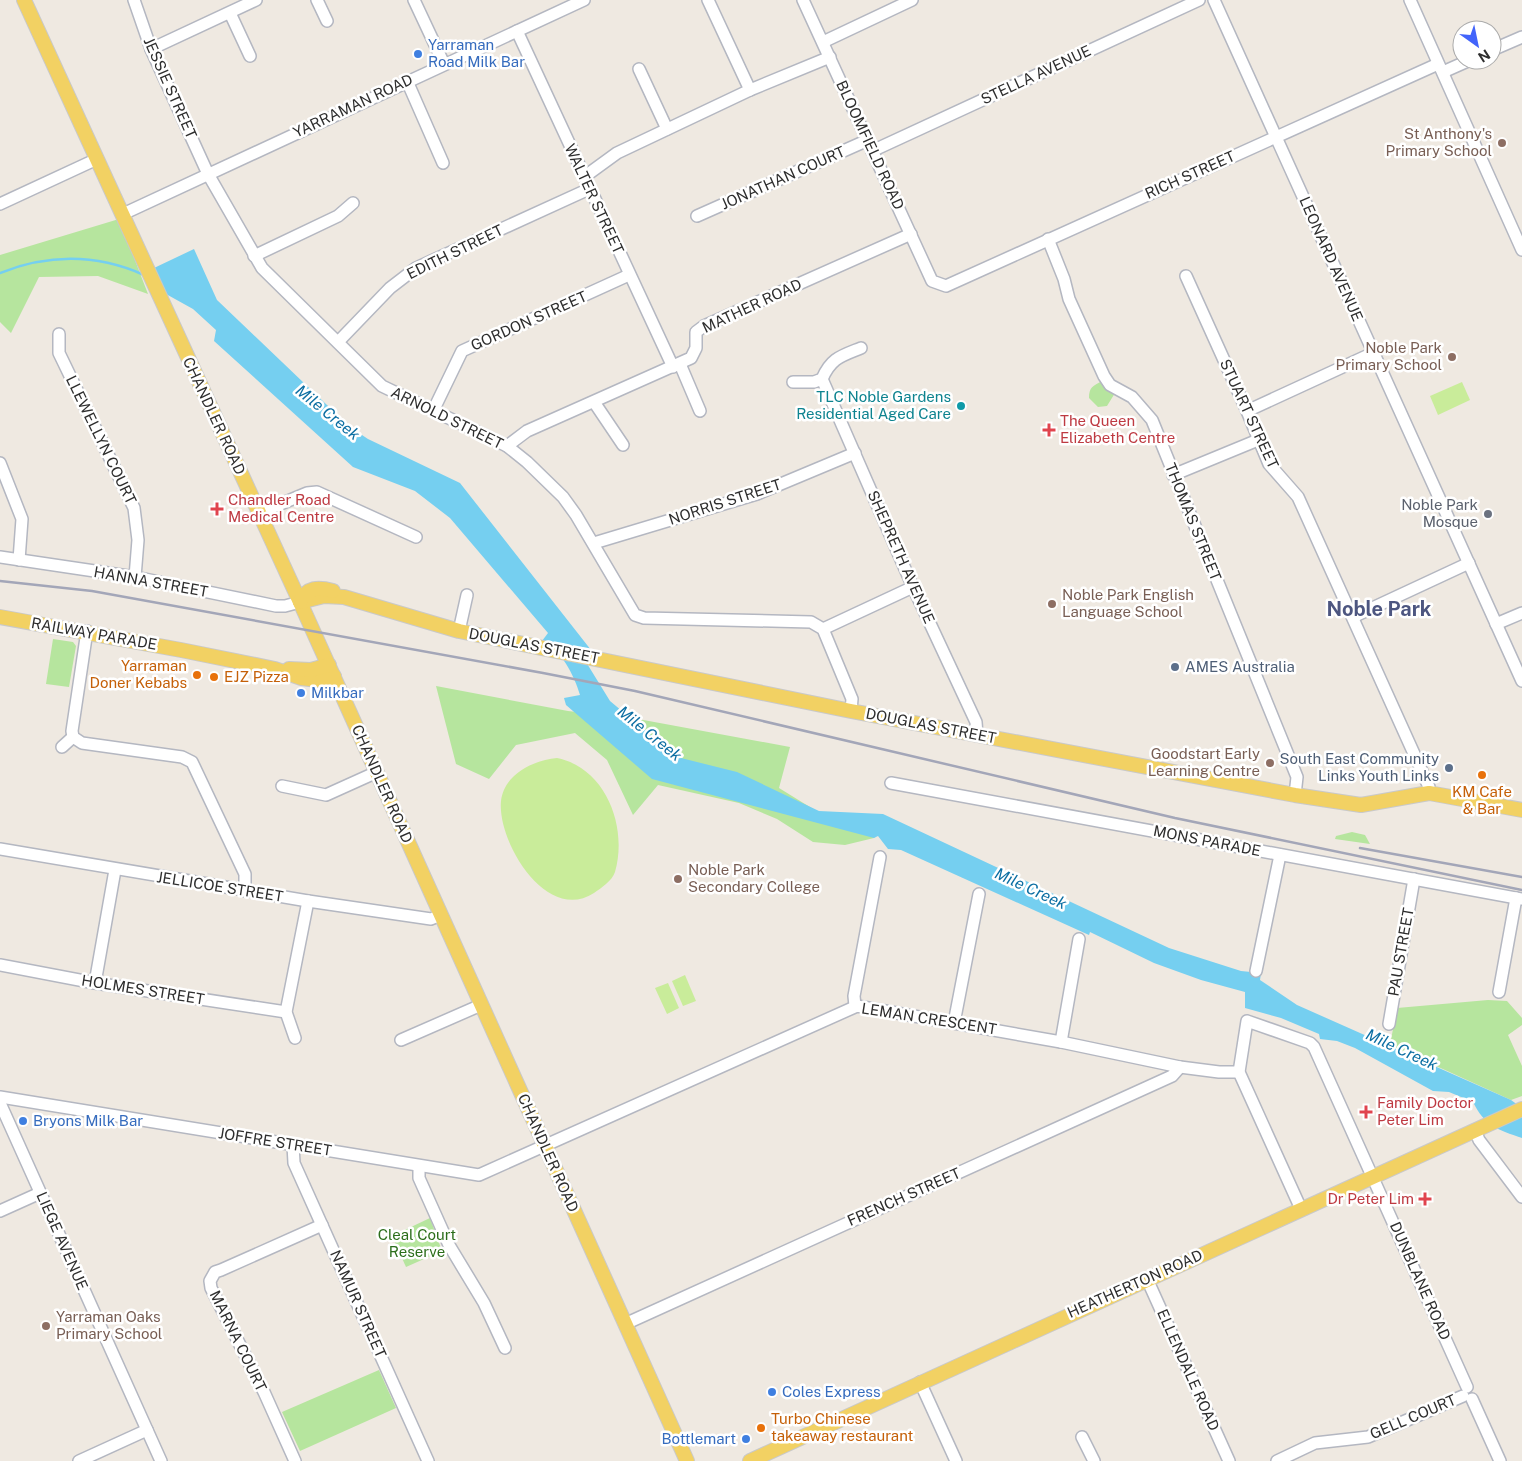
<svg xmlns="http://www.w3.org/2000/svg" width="1522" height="1461" viewBox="0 0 1522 1461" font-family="'Public Sans',sans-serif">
<rect width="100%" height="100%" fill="#efe9e1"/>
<g fill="#b6e59e">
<path d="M 119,219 L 148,294 L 98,276 L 39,277 L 11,333 L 0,322 L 0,255 Z"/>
<path d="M 1102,381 L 1115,393 L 1107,406 L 1098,407 L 1089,398 C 1089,387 1093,386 1102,381 Z"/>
<path d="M 53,639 L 73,642 L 76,646 L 69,687 L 46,684 Z"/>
<path d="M 436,686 L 568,711 L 638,719 L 790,747 L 779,788 L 818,812 L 876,835 L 874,838 L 845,845 L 813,842 L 777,819 L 739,803 L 658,785 L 633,815 L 607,760 L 575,733 L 516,745 L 489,779 L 456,764 Z"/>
<path d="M 1352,832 L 1365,835 L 1370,844 L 1335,839 L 1336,836 Z"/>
<path d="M 1488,1000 L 1507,1001 L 1522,1018 L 1522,1025 L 1508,1035 L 1522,1066 L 1522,1096 L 1511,1100 L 1390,1045 L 1397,1008 Z"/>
<path d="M 430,1218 L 442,1251 L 406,1267 L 392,1236 Z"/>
<path d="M 379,1370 L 396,1408 L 300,1451 L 282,1412 Z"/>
</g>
<g fill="#c9ec9a">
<path d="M 1462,382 L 1470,400 L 1438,415 L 1430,396 Z"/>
<path d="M 557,758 C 606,768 628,827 615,872 C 612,881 601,888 594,893 C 546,924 497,841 501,801 C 504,774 534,760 557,758 Z"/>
<path d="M 685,975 L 696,1001 L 683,1006 L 672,981 Z"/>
<path d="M 668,983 L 679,1008 L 667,1014 L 655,988 Z"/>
</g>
<path fill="#75cff0" d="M 194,249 L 217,300 L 350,427 L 368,439 L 460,483 L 591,650 L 578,649 L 610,701 L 677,757 L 737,772 L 819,811 L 883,814 L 1169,948 L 1241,971 L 1261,973 L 1260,980 L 1297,1005 L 1511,1100 L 1522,1108 L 1522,1138 C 1498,1130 1484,1125 1473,1102 L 1449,1092 L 1433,1091 L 1355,1048 L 1337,1041 L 1320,1039 L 1319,1034 L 1281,1018 L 1245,1008 L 1245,992 L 1201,980 L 1154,963 L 1090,932 L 1089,935 L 901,850 L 888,849 L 878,836 L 874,838 L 652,779 L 566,705 L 564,698 L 580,695 C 575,677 560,647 542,641 L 548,633 L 450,518 L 415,491 L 353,467 L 214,341 L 216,330 L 193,309 L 166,294 L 154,268 Z"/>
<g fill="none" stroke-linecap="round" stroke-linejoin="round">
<path stroke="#75cff0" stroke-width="2.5" d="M 0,273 C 48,254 97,254 144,275"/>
<g stroke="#b4b7c1" stroke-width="14">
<g id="minor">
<path d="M 134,0 L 151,49 L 208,174 L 262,268 L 382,386 L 507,446 L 527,462 L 563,497 L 576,515 L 635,615 L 644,618 L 811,622 L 823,629 L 852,699 L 851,711"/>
<path d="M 317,0 L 327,21"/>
<path d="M 414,0 L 444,64"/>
<path d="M 708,0 L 750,90"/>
<path d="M 803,0 L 932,281 L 946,286 L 1438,64"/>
<path d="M 1214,0 L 1522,681"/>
<path d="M 1410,0 L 1522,250"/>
<path d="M 230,13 L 250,56"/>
<path d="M 517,31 L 673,367"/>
<path d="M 823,42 L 912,0"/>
<path d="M 151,49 L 256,0"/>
<path d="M 1492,50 L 1522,37"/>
<path d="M 639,69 L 667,129"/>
<path d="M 1443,72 L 1470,60"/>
<path d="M 407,81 L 443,163"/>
<path d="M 872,151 L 1199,0"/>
<path d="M 584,177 L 617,153 L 750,90 L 830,57"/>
<path d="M 0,204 L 97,159"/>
<path d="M 123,214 L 584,0"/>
<path d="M 697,216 L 868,140"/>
<path d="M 1048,239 L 1064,279 L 1069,299 L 1104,376 L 1110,385 L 1132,397 L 1152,420 L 1297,777 L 1295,795"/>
<path d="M 254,256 L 338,216 L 353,203"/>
<path d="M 1186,276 L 1247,411 L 1269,464 L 1298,497 L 1429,787 L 1429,793"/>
<path d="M 59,334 L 59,353 L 134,508 L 138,540 L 135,577"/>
<path d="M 338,342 L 390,288 L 416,268 L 589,189"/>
<path d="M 680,364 L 700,411"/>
<path d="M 822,379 L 913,587 L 976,722 L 977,735"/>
<path d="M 793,382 L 814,382 L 822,379 C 831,358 841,356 861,348"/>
<path d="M 594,402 L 623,445"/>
<path d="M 433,411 L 462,351 L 629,275"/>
<path d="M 1247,411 L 1373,353"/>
<path d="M 507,446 L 527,431 L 691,358 L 696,348 L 696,332 L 704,326 L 911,234"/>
<path d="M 0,463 L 22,519 L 19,560"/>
<path d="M 1173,475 L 1258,440"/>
<path d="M 259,513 L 307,493 L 317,492 L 416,537"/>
<path d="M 594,543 L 757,494 L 855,453"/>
<path d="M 0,557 L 135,577 L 276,606 L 285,606 L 300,602"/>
<path d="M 1353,617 L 1469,563"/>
<path d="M 1496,624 L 1522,613"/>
<path d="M 823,629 L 913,587"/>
<path d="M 87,631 L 72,731 L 73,737 L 82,743 L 182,757 L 192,762 L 245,874 L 245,891"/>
<path d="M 459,631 L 467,595"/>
<path d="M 62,747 L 73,737"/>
<path d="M 891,783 L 1522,899"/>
<path d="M 282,786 L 326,795 L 377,772"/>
<path d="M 0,849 L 308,901 L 431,919 L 441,915"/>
<path d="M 0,965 L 95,983 L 286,1012"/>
<path d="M 1256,971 L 1280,855"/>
<path d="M 95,983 L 115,870"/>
<path d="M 1499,992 L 1516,898"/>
<path d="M 855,1006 L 854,996 L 880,857"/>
<path d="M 954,1023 L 979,894"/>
<path d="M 1389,1024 L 1414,879"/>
<path d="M 295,1038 L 286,1012 L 308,901"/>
<path d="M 401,1040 L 481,1005"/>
<path d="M 1061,1042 L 1079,939"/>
<path d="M 0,1097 L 479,1175 L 857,1006 L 1061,1042 L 1180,1067 L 1219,1072 L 1239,1072"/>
<path d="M 0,1103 L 161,1461"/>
<path d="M 1475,1130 L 1479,1140 L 1522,1197"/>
<path d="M 293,1145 L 294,1163 L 428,1461"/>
<path d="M 419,1166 L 419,1178 L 449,1245 L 484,1303 L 505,1348"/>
<path d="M 1301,1209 L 1239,1072 L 1247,1021 L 1310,1043 L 1314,1047 L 1467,1387"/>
<path d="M 0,1211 L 40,1193"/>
<path d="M 1147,1279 L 1229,1461"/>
<path d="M 625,1324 L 1172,1076 L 1180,1067"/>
<path d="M 920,1382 L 956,1461"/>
<path d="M 1472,1399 L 1500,1461"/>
<path d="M 1082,1437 L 1094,1461"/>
<path d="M 79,1461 L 147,1430"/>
<path d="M 295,1461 L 264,1392 L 211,1288 L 210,1281 L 215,1272 L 221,1270 L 322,1225"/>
<path d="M 1277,1461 L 1315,1443 L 1368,1437 L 1463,1396"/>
</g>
</g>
<g stroke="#c9c9c9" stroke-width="16">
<g id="major">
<path d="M 24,0 L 300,602 L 687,1461"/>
<path d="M 300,602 L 324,596 L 344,597 L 459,631 L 851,711 L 1295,795 L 1361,805 L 1429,793 L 1522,810"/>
<path d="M 300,602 C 307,587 318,587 333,591"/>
<path d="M 0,617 L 181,650 L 275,669 L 301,678 L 318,680 L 334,676"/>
<path d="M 289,669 L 311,670 L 329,665"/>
<path d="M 750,1461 L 1522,1109"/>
</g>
</g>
<use href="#minor" stroke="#fff" stroke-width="11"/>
<use href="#major" stroke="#f2d163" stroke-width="14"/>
<g stroke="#a3a6b8" stroke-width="2.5">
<path d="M 0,581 L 92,591 L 543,673 L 635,691 L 1175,818 L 1522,890"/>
<path d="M 1360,848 L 1522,877"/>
</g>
</g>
<g fill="#3f7fe0" stroke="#fff" stroke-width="2">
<circle cx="418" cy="54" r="5"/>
<circle cx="301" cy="693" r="5"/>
<circle cx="23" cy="1121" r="5"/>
<circle cx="772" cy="1392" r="5"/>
<circle cx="746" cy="1439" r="5"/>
</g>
<g fill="#8d6e63" stroke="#fff" stroke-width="2">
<circle cx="1502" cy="143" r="5"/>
<circle cx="1452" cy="357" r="5"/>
<circle cx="1052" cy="604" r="5"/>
<circle cx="1270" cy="763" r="5"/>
<circle cx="678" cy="879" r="5"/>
<circle cx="46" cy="1326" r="5"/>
</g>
<circle fill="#0f9aa8" stroke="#fff" stroke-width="2" cx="961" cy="406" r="5"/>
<g fill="#e0444e" stroke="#fff" stroke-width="2">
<path d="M1046.5 422.5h5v5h5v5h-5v5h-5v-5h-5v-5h5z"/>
<path d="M214.5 501.5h5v5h5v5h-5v5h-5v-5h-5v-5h5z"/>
<path d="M1363.5 1104.5h5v5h5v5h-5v5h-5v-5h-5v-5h5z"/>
<path d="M1422.5 1191.5h5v5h5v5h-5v5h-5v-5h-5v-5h5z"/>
</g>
<circle fill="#6b7280" stroke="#fff" stroke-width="2" cx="1488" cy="514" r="5"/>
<g fill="#5c6f8a" stroke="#fff" stroke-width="2">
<circle cx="1175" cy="667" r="5"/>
<circle cx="1449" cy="768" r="5"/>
</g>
<g fill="#e8710a" stroke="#fff" stroke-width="2">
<circle cx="197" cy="675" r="5"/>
<circle cx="214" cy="677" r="5"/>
<circle cx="1482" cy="775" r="5"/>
<circle cx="761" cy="1428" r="5"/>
</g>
<g text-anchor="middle" stroke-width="5" stroke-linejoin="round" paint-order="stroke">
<g font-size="15" fill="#366cbe" stroke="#fff" text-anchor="start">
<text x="428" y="50">Yarraman<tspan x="428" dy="17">Road Milk Bar</tspan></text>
<text x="311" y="698">Milkbar</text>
<text x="33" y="1126">Bryons Milk Bar</text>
<text x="782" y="1397">Coles Express</text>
<text x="736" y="1444" text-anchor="end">Bottlemart</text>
</g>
<g font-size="15" fill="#2e2e2e" stroke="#fff">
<text transform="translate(1036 75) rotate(-25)" y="5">STELLA AVENUE</text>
<text transform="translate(170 88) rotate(66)" y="5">JESSIE STREET</text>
<text transform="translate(353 106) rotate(-25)" y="5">YARRAMAN ROAD</text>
<text transform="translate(870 145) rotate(65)" y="5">BLOOMFIELD ROAD</text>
<text transform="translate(1190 175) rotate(-24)" y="5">RICH STREET</text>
<text transform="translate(783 178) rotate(-24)" y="5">JONATHAN COURT</text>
<text transform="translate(594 199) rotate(65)" y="5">WALTER STREET</text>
<text transform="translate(455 252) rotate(-26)" y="5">EDITH STREET</text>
<text transform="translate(1331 259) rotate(66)" y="5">LEONARD AVENUE</text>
<text transform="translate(752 306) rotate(-25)" y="5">MATHER ROAD</text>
<text transform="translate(529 321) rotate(-24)" y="5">GORDON STREET</text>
<text transform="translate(1249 414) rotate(65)" y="5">STUART STREET</text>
<text transform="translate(214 416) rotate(65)" y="5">CHANDLER ROAD</text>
<text transform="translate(447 418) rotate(26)" y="5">ARNOLD STREET</text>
<text transform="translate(101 440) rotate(64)" y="5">LLEWELLYN COURT</text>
<text transform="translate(725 502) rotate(-18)" y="5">NORRIS STREET</text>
<text transform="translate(1193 522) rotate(68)" y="5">THOMAS STREET</text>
<text transform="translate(901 557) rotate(66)" y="5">SHEPRETH AVENUE</text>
<text transform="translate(151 582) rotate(10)" y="5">HANNA STREET</text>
<text transform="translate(94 634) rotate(10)" y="5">RAILWAY PARADE</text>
<text transform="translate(534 646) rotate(11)" y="5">DOUGLAS STREET</text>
<text transform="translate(931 726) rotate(11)" y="5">DOUGLAS STREET</text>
<text transform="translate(382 784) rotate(66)" y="5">CHANDLER ROAD</text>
<text transform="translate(1207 841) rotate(11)" y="5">MONS PARADE</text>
<text transform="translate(220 887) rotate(9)" y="5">JELLICOE STREET</text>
<text transform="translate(1401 952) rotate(-80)" y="5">PAU STREET</text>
<text transform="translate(143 990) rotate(9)" y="5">HOLMES STREET</text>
<text transform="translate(929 1019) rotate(9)" y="5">LEMAN CRESCENT</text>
<text transform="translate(275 1142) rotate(9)" y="5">JOFFRE STREET</text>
<text transform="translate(548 1153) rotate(66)" y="5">CHANDLER ROAD</text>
<text transform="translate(904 1197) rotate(-24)" y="5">FRENCH STREET</text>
<text transform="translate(62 1241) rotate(66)" y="5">LIEGE AVENUE</text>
<text transform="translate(1420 1281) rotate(66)" y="5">DUNBLANE ROAD</text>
<text transform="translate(1135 1284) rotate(-24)" y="5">HEATHERTON ROAD</text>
<text transform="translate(358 1304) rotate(66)" y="5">NAMUR STREET</text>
<text transform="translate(238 1341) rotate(64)" y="5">MARNA COURT</text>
<text transform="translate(1188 1370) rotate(66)" y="5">ELLENDALE ROAD</text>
<text transform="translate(1413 1417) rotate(-23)" y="5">GELL COURT</text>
</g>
<g font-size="15" fill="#785e54" stroke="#fff" text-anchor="end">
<text x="1492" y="139">St Anthony's<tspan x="1492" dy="17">Primary School</tspan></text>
<text x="1442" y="353">Noble Park<tspan x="1442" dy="17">Primary School</tspan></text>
<text x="1062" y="600" text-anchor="start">Noble Park English<tspan x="1062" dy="17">Language School</tspan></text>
<text x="1260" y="759">Goodstart Early<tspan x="1260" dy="17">Learning Centre</tspan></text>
<text x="688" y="875" text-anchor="start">Noble Park<tspan x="688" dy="17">Secondary College</tspan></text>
<text x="56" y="1322" text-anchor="start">Yarraman Oaks<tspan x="56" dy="17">Primary School</tspan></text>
</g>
<g font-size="15" fill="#0d838f" stroke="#fff" text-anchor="end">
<text x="951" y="402">TLC Noble Gardens<tspan x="951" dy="17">Residential Aged Care</tspan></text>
</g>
<g font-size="15" fill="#be3a42" stroke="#fff" text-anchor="start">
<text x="1060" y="426">The Queen<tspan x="1060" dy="17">Elizabeth Centre</tspan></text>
<text x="228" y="505">Chandler Road<tspan x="228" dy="17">Medical Centre</tspan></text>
<text x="1377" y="1108">Family Doctor<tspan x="1377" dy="17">Peter Lim</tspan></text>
<text x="1414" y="1204" text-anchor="end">Dr Peter Lim</text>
</g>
<g font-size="15" fill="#5b616d" stroke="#fff" text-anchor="end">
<text x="1478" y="510">Noble Park<tspan x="1478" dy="17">Mosque</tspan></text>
</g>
<g font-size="15" fill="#c56008" stroke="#fff" text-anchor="start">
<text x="187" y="671" text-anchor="end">Yarraman<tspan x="187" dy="17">Doner Kebabs</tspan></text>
<text x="224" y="682">EJZ Pizza</text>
<text x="1482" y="797" text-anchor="middle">KM Cafe<tspan x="1482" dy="17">&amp; Bar</tspan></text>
<text x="771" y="1424">Turbo Chinese<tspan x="771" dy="17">takeaway restaurant</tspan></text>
</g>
<g font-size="15" fill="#4e5e75" stroke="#fff" text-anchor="start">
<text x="1185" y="672">AMES Australia</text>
<text x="1439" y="764" text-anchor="end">South East Community<tspan x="1439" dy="17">Links Youth Links</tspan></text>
</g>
<g font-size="15" fill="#2c6e1b" stroke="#fff">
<text x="417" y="1240">Cleal Court<tspan x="417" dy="17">Reserve</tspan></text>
</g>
<g font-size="16" font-style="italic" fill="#0d6fa3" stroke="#fff">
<text transform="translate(328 412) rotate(39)" y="6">Mile Creek</text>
<text transform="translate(650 733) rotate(39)" y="6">Mile Creek</text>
<text transform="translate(1031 888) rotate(25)" y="6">Mile Creek</text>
<text transform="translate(1402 1049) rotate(25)" y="6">Mile Creek</text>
</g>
<g font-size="20" font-weight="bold" fill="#4d5680" stroke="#fff">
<text x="1379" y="616">Noble Park</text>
</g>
</g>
<g transform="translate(1477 45) rotate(147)"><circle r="24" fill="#ffffff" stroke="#ababab"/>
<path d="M0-4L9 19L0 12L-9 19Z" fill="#4264fb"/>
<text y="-8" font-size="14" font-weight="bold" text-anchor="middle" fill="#2e2e2e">N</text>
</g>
</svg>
